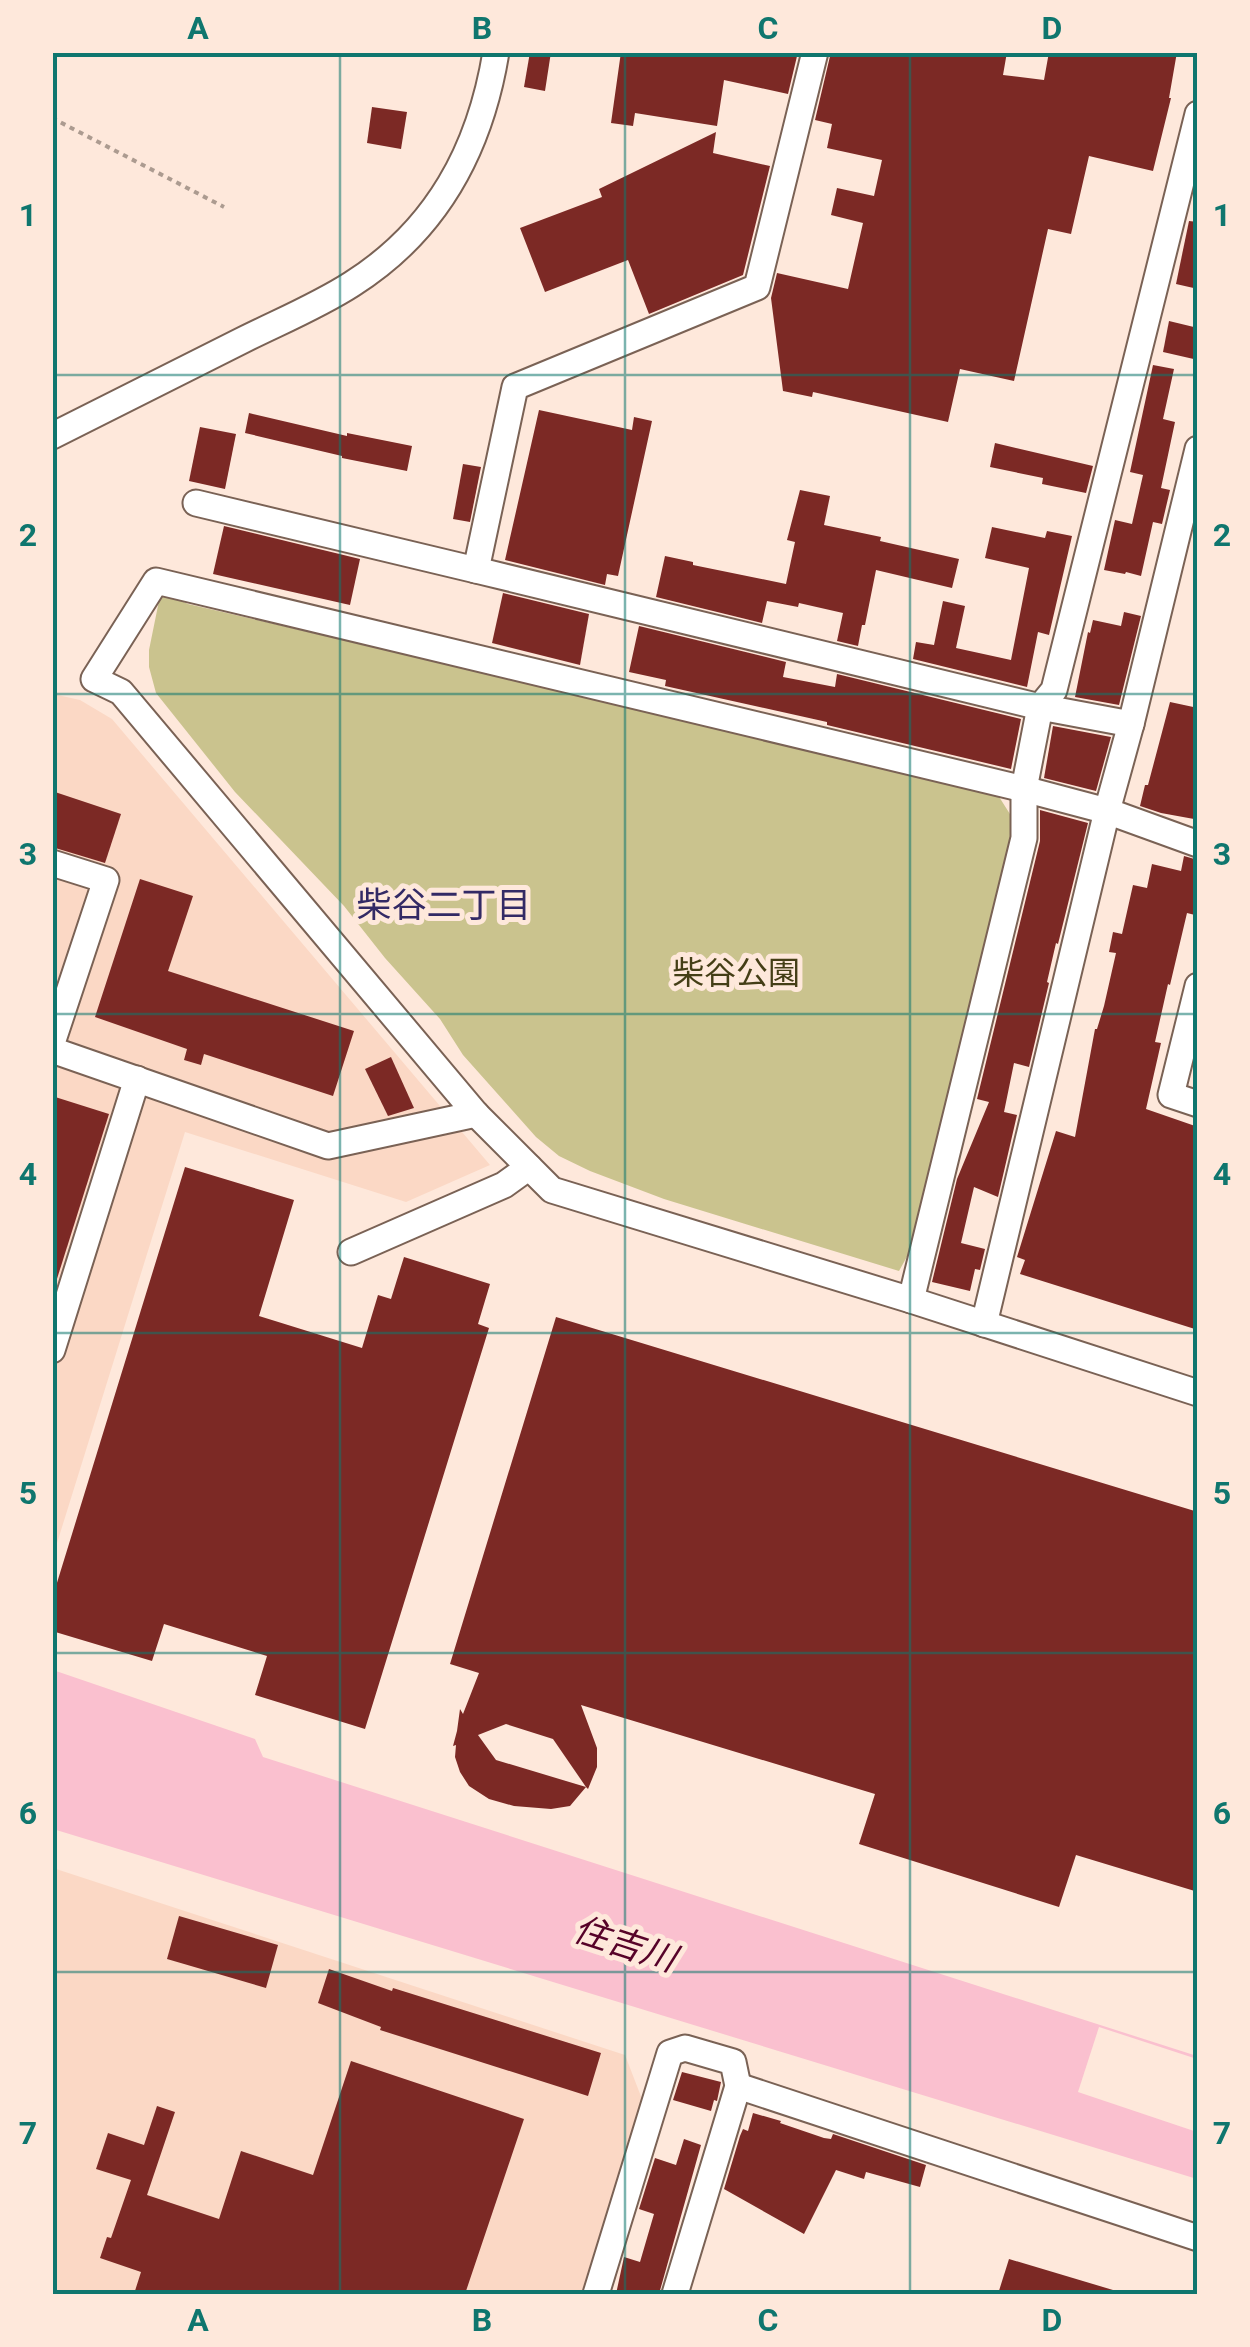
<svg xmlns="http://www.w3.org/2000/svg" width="1250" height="2347" viewBox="0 0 1250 2347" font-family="Roboto,'Noto Sans JP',sans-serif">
<rect width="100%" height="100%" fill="#fee8db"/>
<g fill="#fbd8c5">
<path d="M 53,694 L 80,700 L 112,719 L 490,1165 L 406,1202 L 185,1132 L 53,1556 Z"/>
<path d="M 53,1868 L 625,2055 L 642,2099 L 581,2294 L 53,2294 Z"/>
</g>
<path fill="#cac38e" d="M 161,591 L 188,604 L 996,792 L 1015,822 L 1010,859 L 919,1218 L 909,1253 L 899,1271 L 664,1199 L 590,1171 L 559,1156 L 536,1137 L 463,1055 L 440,1019 L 385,958 L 344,906 L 235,792 L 156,693 L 149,667 L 149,650 Z"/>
<path fill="#fac0cf" d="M 53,1670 L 255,1739 L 263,1757 L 1197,2056 L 1197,2179 L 53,1829 Z"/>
<path fill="#fee8db" d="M 1099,2027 L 1197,2059 L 1197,2132 L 1078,2092 Z"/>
<g fill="#7c2925" fill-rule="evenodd">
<path d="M 530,52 L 551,52 L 545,91 L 524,87 Z"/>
<path d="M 621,52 L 798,52 L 788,94 L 724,80 L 717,126 L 635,113 L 633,126 L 611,123 Z"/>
<path d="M 831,52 L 1007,52 L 1003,75 L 1044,80 L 1049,52 L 1177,52 L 1169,98 L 1171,98 L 1153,171 L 1089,156 L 1071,234 L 1048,229 L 1014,381 L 960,369 L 948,422 L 813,392 L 812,397 L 783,391 L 771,298 L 777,273 L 848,289 L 863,223 L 831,215 L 837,188 L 874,196 L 882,160 L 827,148 L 832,124 L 815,120 Z"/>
<path d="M 372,107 L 407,112 L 401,149 L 367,143 Z"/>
<path d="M 716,132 L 713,153 L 770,166 L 743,275 L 649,314 L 628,260 L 545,292 L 520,228 L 602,197 L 599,189 Z"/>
<path d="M 1189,221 L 1198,222 L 1198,289 L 1176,284 Z"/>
<path d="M 1169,321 L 1198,328 L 1198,360 L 1163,352 Z"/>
<path d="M 1153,365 L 1174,369 L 1163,419 L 1175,422 L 1161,488 L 1170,490 L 1162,524 L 1153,522 L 1141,576 L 1126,572 L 1125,574 L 1104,570 L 1115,520 L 1132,524 L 1143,475 L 1130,472 Z"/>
<path d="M 539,410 L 632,430 L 634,417 L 652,421 L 618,576 L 607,574 L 605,585 L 505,560 Z"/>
<path d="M 249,413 L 347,436 L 347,433 L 412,446 L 407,471 L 342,458 L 342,456 L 245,433 Z"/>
<path d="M 200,427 L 236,434 L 225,489 L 189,481 Z"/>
<path d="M 995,443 L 1093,466 L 1086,493 L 1042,484 L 1043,478 L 990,467 Z"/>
<path d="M 463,464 L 481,467 L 470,522 L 453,519 Z"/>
<path d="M 800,490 L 830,496 L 824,525 L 881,537 L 880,541 L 959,559 L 952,588 L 876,570 L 865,625 L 862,625 L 858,646 L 837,641 L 843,613 L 799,603 L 798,607 L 767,601 L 762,623 L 656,597 L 665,556 L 693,562 L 693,565 L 786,584 L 795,542 L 787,540 Z"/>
<path d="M 224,526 L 360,559 L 350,605 L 213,574 Z"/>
<path d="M 992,527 L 1045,538 L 1047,531 L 1072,536 L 1049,635 L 1038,632 L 1027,687 L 913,659 L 916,642 L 934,645 L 943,601 L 965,606 L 956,648 L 1011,660 L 1029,568 L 985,558 Z"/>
<path d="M 503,593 L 589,614 L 580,665 L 492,643 Z"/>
<path d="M 1124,612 L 1141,616 L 1119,705 L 1075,697 L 1088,632 L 1090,633 L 1093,620 L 1121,626 Z"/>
<path d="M 639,626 L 786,662 L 783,677 L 835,687 L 837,674 L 1021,719 L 1011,769 L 827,725 L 827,722 L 665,686 L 666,680 L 629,672 Z"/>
<path d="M 1170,702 L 1198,708 L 1198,802 L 1194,819 L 1161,813 L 1140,806 L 1145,785 L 1148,785 Z"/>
<path d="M 1053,726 L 1111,737 L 1096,791 L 1044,778 Z"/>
<path d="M 52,791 L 121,814 L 105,863 L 52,847 Z"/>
<path d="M 1040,810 L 1088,823 L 1058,944 L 1056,943 L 1047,982 L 1049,983 L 1029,1067 L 1014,1063 L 1004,1112 L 1017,1115 L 998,1197 L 974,1187 L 961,1243 L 985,1249 L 980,1270 L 975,1269 L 970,1291 L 932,1282 L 957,1179 L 989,1102 L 977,1099 L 1040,841 Z"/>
<path d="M 1184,856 L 1198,860 L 1198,903 L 1195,915 L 1187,913 L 1170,985 L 1168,984 L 1155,1042 L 1161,1043 L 1146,1109 L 1198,1127 L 1198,1330 L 1020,1274 L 1025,1260 L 1017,1257 L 1056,1131 L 1075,1137 L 1095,1029 L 1097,1029 L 1104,1006 L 1116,953 L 1109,952 L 1113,932 L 1122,934 L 1133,885 L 1147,888 L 1152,864 L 1181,871 Z"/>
<path d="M 140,879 L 193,896 L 168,971 L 354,1031 L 333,1096 L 204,1054 L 201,1065 L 184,1060 L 187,1049 L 95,1017 Z"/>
<path d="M 391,1057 L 414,1108 L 388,1116 L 365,1069 Z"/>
<path d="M 52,1096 L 109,1114 L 56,1282 L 52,1281 Z"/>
<path d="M 185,1167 L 294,1200 L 259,1316 L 362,1348 L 378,1295 L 391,1299 L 404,1257 L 490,1284 L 478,1324 L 489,1328 L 365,1729 L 255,1695 L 267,1656 L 164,1624 L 152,1661 L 52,1631 L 52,1599 Z"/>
<path d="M 556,1317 L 1198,1512 L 1198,1892 L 1076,1855 L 1059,1907 L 859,1844 L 875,1794 L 581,1705 L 597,1748 L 597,1767 L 588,1789 L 586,1787 L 570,1806 L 551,1809 L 514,1806 L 489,1799 L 469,1786 L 460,1772 L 455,1757 L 456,1745 L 453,1746 L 457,1731 L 460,1709 L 463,1714 L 479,1673 L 450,1664 ZM 506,1724 L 553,1739 L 586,1787 L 496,1760 L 478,1735 Z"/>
<path d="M 179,1916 L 278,1945 L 266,1988 L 167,1959 Z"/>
<path d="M 329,1969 L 392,1991 L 393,1988 L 601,2053 L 588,2096 L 380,2030 L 381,2027 L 318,2003 Z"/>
<path d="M 351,2061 L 524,2119 L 465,2294 L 134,2294 L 141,2272 L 100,2258 L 107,2237 L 111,2238 L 131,2180 L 96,2169 L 108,2133 L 144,2145 L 157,2106 L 175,2112 L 147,2195 L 219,2219 L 241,2151 L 313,2175 Z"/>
<path d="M 682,2072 L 721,2082 L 717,2101 L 714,2100 L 711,2111 L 673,2100 Z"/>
<path d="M 753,2113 L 781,2121 L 780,2123 L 824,2138 L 831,2139 L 833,2134 L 926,2165 L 920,2187 L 866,2172 L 864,2179 L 836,2170 L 804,2234 L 724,2189 L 740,2136 L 743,2129 L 748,2131 Z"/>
<path d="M 684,2139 L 701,2145 L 659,2294 L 616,2294 L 624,2257 L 640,2262 L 654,2214 L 639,2209 L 655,2158 L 676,2165 Z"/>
<path d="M 1009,2259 L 1113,2290 L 1112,2294 L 998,2294 Z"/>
</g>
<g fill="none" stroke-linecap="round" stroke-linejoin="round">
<g stroke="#7a6255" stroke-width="29">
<g id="minor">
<path d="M 815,52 L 757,287 L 515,387 L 476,570 L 1040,707 L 1131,724"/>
<path d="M 52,436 C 116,404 180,372 243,340 C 279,322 318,306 352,284 C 437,230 480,150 496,52"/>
<path d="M 196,503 L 476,570"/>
<path d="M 1198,844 L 1107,811 L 1024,789 L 156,581 L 94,679 L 121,692 L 476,1114 L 552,1190 L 911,1300 L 1198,1393"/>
<path d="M 52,863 L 106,880 L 52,1043"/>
<path d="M 1198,986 L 1171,1095 L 1198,1104"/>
<path d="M 52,1050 L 328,1146 L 476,1114"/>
<path d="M 351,1252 L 504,1185 L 529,1167"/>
<path d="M 911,1300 L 1024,838 L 1024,789 L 1040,707 L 1054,690 L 1198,114"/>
<path d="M 984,1324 L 1107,811 L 1131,724 L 1198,449"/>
<path d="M 52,1350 L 137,1079"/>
<path d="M 738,2086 L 1198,2238"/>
<path d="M 596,2294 L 670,2053 L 685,2048 L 733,2062 L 738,2086 L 675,2294"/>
</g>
</g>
<path stroke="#ac9b90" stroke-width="4" stroke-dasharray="5 5" stroke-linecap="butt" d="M 52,118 L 224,207"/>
<use href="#minor" stroke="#fff" stroke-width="25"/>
</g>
<path fill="none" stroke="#0f766e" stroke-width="2.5" stroke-opacity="0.55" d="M 340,52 L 340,2294M 625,52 L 625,2294M 910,52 L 910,2294M 52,375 L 1198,375M 52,694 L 1198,694M 52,1014 L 1198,1014M 52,1333 L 1198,1333M 52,1653 L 1198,1653M 52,1972 L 1198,1972"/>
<g text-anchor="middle" stroke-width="10" stroke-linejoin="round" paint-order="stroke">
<g font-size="32" fill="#443e16" stroke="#fee8db">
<text x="736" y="984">柴谷公園</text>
</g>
<g font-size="35" fill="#332a65" stroke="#fee8db">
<text x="444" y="917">柴谷二丁目</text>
</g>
<g font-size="35" font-style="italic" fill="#570329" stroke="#fee8db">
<text transform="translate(625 1944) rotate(18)" y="12">住吉川</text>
</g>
</g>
<rect width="1250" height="2347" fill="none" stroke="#fee8db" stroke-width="110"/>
<rect x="55" y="55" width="1140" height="2237" fill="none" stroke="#0f766e" stroke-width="4"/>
<g font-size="32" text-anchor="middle" font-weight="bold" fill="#0f766e">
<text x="198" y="39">A</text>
<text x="482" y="39">B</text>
<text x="768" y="39">C</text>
<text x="1052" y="39">D</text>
<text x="28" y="226">1</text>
<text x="1222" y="226">1</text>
<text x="28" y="546">2</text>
<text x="1222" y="546">2</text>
<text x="28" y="865">3</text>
<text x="1222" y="865">3</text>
<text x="28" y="1185">4</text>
<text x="1222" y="1185">4</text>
<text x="28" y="1504">5</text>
<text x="1222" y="1504">5</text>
<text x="28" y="1824">6</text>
<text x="1222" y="1824">6</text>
<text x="28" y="2144">7</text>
<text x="1222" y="2144">7</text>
<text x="198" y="2331">A</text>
<text x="482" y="2331">B</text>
<text x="768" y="2331">C</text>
<text x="1052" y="2331">D</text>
</g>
</svg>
